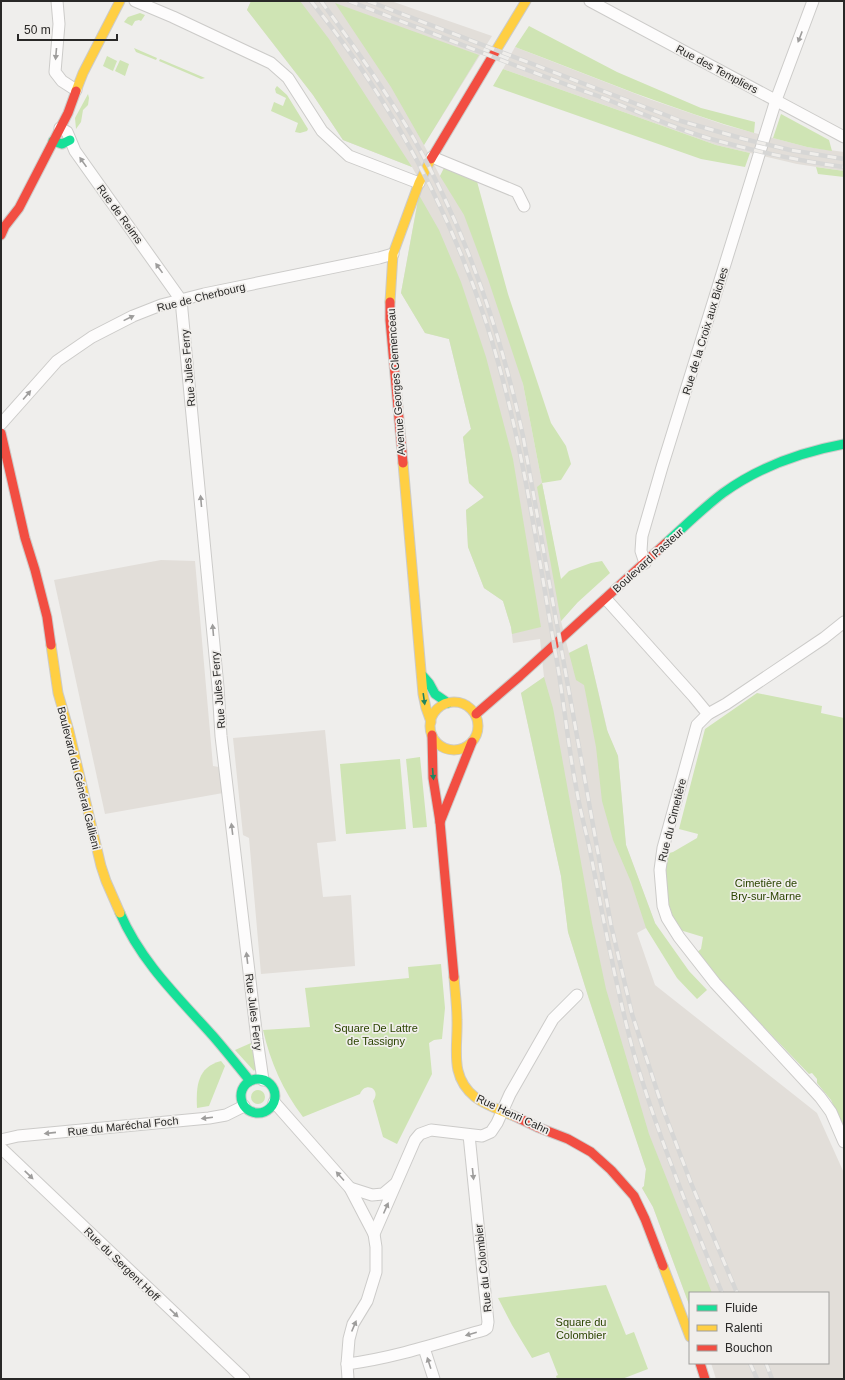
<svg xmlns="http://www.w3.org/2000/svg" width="845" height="1380" viewBox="0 0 845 1380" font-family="Helvetica,sans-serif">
<rect width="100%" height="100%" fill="#efeeec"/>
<g fill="#e2ded9">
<path d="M 251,1 L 391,1 L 492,36 L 424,145 L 440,176 L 446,164 L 476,178 L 523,384 L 562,587 L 577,603 L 561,621 L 569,653 L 587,644 L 608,733 L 618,756 L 626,845 L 655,923 L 637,933 L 655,985 L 817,1113 L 844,1173 L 844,1379 L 716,1379 L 711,1363 L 828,1363 L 828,1293 L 690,1293 L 690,1307 L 653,1207 L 642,1188 L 644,1186 L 646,1169 L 589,999 L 568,932 L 561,876 L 521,693 L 544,677 L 540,639 L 513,643 L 511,627 L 503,601 L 484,588 L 468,547 L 466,510 L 484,497 L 469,483 L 463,437 L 471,429 L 449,339 L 425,333 L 401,293 L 421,183 L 412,167 L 343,140 L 313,95 L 247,10 Z"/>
<path d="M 515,47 L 649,99 L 725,125 L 807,147 L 844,152 L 844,171 L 797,164 L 716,145 L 503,69 Z"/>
<path d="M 161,560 L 195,561 L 213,766 L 219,767 L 223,793 L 105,814 L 54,580 Z"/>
<path d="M 325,730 L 336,841 L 317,843 L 323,897 L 351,895 L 355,966 L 261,974 L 249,838 L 243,835 L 233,738 Z"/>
</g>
<g fill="#cfe4b4">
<path d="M 251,1 L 300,1 L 329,39 L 412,167 L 343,140 L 313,95 L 247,10 Z"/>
<path d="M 335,3 L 479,55 L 424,145 L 391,87 Z"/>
<path d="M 140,13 L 145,15 L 141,21 L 139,20 L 135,21 L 132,26 L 124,22 L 128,17 Z"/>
<path d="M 529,26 L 617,72 L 701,108 L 755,122 L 754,133 C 673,110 594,77 515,47 Z"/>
<path d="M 134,48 L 157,58 L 156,60 L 136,52 Z"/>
<path d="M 107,56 L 117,61 L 113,71 L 103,66 Z"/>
<path d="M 160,59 L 205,78 L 201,79 L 159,61 Z"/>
<path d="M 120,60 L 129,64 L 125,76 L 115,71 Z"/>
<path d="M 503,69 L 716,145 L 750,153 L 745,167 L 701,159 L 493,86 Z"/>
<path d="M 277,86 L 287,95 L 308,129 L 307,131 L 300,133 L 295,132 L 298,123 L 271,111 L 274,102 L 283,106 L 286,98 L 276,93 L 275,89 Z"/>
<path d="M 88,94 L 89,98 L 88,105 L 83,110 L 81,122 L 76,129 L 75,118 Z"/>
<path d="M 781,114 L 829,140 L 832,151 L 807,147 L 773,138 Z"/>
<path d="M 446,164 L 476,178 L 508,294 L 551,423 L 566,446 L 571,464 L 561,480 L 542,483 L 561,579 L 569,571 L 591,563 L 602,561 L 610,573 L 577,603 L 561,621 L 537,487 L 542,483 L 523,384 L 488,279 L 464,215 L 440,176 Z"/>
<path d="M 816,167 L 844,171 L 844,177 L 818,174 Z"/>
<path d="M 419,195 L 439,230 L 461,282 L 486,357 L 513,459 L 541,627 L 512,634 L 511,627 L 503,601 L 484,588 L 468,547 L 466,510 L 484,497 L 469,483 L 463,437 L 471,429 L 449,339 L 425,333 L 401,293 Z"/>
<path d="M 587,644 L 607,730 L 618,756 L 626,845 L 655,923 L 689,971 L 707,990 L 697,999 L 677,978 L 646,928 L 631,882 L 613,840 L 602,801 L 596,747 L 584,685 L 576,680 L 569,653 Z"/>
<path d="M 544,677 L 553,708 L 592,923 L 606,989 L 649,1134 L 712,1293 L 690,1293 L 690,1307 L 653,1207 L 642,1188 L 644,1186 L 646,1169 L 589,999 L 568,932 L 561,876 L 521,693 Z"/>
<path d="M 757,693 L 822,706 L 821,713 L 844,718 L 844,1128 L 831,1100 L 817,1083 L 817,1079 L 812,1073 L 809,1074 L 718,979 L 696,953 L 701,949 L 703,937 L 680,930 L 667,912 L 662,855 L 673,852 L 697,838 L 698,834 L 679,829 L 705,729 Z"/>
<path d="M 420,757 L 427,827 L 413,828 L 406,759 Z"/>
<path d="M 400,759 L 406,829 L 346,834 L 340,764 Z"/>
<path d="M 441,964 L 445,1008 L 442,1039 L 434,1040 L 429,1043 L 432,1074 L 397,1144 L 383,1137 L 373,1101 C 382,1089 365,1081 360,1094 L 303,1117 C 283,1091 270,1061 263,1030 L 310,1027 L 305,988 L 409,978 L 408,967 Z"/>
<path d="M 251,1043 L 256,1068 L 254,1071 L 235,1050 Z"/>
<path d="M 221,1061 L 225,1066 L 209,1106 L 197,1108 C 196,1087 197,1067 221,1061 Z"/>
<circle cx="258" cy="1097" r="7"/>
<path d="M 606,1285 L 626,1335 L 634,1332 L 648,1369 L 622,1379 L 557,1379 L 556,1376 L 558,1375 L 549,1352 L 532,1358 L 512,1325 L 498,1298 Z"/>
</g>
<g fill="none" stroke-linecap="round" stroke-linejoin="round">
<g stroke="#cccbc9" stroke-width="13">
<g id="street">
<path d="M 57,1 L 59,24 L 55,72 L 62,81 L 76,90"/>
<path d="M 135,1 L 173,17 L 271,63 L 288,78 L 322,131 L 349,156 L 419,183"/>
<path d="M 590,1 L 844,137"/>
<path d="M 60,128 L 67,132 L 75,151 L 181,300 L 218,687 L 221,736 L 257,1039 L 263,1080"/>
<path d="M 432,157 L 517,192 L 524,206"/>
<path d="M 1,424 L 57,361 L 92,337 L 133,316 L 161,305 L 204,294 L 379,258 L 393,254"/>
<path d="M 645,563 L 641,551 L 642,536 L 662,467 L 776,100 L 813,1"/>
<path d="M 606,599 L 694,697 L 708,714"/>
<path d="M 844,622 L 824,638 L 726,704 L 708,714 L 697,725 L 663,848 L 660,870 L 663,906 L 667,918 L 679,937 L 715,983 L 820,1097 L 831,1112 L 844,1142"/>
<path d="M 274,1102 L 350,1188 L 374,1234"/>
<path d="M 1,1140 L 18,1136 L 209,1118 L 226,1115 L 244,1106"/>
<path d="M 1,1148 L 244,1379"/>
<path d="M 350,1188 L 372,1195 L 383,1194 L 395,1184"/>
<path d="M 424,1348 L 434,1379"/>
<path d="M 347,1364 C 393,1358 439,1343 484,1330 L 487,1328 L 488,1322 L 469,1135"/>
<path d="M 348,1379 L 347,1364 L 349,1339 L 353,1324 L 367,1301 L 376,1272 L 376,1247 L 374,1234 L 415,1140 L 420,1134 L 431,1130 L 482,1136 L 491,1132 L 497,1123 L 510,1094 L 553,1019 L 577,995"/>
</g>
</g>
<g stroke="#cccbc9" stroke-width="11">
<g id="fast">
<path d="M 53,141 L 62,144 L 70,140"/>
<path d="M 666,543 C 685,526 703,508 723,493 C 759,467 801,452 844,444"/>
<path d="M 422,675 L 429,683 L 435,694 L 448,703"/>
<path d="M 120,913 C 141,962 179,998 213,1036 C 226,1051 238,1066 250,1081"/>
<circle cx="258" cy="1096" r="17"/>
</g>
</g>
<g stroke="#cccbc9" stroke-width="11">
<g id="slow">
<path d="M 495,52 L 526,1"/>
<path d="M 76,91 L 83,73 L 120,1"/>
<path d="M 390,302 L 393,254 L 419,183 L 431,159"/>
<path d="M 403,463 L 423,694 L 426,708 L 431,722"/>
<path d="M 51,645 L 58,693 L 69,731 L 101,866 L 106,881 L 120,913"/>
<circle cx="454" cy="726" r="24"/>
<path d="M 454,977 C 455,991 457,1006 457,1020 C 458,1049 449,1076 475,1097 C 485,1105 502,1111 514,1116"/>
<path d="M 663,1266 L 690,1337"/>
</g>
</g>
<g stroke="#cccbc9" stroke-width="11">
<g id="jam">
<path d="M 431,159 L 495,52"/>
<path d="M 1,235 L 5,226 L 19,208 L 68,113 L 76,91"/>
<path d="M 390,302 L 390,320 L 403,463"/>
<path d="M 1,433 L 25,538 L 35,570 L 47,617 L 51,645"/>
<path d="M 476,714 L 520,676 L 666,543"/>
<path d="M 432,735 L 433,778 L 440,822 L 454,977"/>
<path d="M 440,822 L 472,742"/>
<path d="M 514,1116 L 537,1127 L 568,1139 L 591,1152 L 611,1170 L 634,1196 L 645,1219 L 663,1266"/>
<path d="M 700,1363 L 705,1379"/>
</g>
</g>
<use href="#street" stroke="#fdfcfc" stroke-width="11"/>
<use href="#fast" stroke="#16e098" stroke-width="9"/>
<use href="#slow" stroke="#ffcf43" stroke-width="9"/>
<use href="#jam" stroke="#f24e42" stroke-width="9"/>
<g stroke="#d6d6d5" stroke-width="4.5">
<g id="rail">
<path d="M 311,1 C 387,95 447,204 485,319 C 521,428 536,543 556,656 C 564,701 568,747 577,792 C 580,810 585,828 589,846 C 603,915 615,985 634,1054 C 658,1136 690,1214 722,1293"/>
<path d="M 321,1 C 354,46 386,91 414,139 C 466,231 501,333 523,436 L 611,925 L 632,1014 L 663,1109 L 691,1183 L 737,1293"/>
<path d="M 349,1 C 432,33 514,66 598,96 C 635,110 672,128 711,139 C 754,151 799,161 844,167"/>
<path d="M 368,1 L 681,121 L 744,139 L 790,150 L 844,159"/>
<path d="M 750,1363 L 757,1379"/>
<path d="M 766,1363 L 772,1379"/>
</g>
</g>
<use href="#rail" stroke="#f0eeeb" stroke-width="3" stroke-dasharray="9" stroke-linecap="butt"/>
</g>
<defs><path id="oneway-solid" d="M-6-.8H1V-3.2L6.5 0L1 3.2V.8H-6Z"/></defs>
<g fill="#9e9d9c">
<use href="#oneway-solid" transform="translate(800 37) rotate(111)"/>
<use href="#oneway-solid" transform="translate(56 54) rotate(95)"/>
<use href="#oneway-solid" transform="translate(83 162) rotate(-125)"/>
<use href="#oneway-solid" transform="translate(159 268) rotate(-126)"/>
<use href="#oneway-solid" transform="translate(129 318) rotate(-26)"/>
<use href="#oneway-solid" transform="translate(27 395) rotate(-49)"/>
<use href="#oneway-solid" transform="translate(201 501) rotate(-95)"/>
<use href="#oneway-solid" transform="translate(213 630) rotate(-95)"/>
<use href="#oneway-solid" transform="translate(232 829) rotate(-97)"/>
<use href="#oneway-solid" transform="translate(247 958) rotate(-97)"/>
<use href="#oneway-solid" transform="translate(207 1118) rotate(173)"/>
<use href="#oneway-solid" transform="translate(50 1133) rotate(174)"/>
<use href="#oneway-solid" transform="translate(473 1174) rotate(84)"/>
<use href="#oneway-solid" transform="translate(29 1175) rotate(44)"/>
<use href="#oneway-solid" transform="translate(340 1176) rotate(-132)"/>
<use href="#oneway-solid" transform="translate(386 1208) rotate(-66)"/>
<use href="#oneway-solid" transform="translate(174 1313) rotate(44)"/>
<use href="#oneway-solid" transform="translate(354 1326) rotate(-67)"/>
<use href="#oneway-solid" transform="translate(471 1334) rotate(164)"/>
<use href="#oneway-solid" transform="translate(429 1363) rotate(-108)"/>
</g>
<g fill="#208460">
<use href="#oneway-solid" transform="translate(424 699) rotate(82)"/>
<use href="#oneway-solid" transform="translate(433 774) rotate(85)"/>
</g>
<g text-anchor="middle" stroke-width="3.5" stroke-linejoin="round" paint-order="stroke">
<g font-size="11" fill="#292827" stroke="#f0eeeb">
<text transform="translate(717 69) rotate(28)" y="4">Rue des Templiers</text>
<text transform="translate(120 214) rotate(54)" y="4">Rue de Reims</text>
<text transform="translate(201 297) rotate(-14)" y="4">Rue de Cherbourg</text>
<text transform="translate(705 331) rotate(-73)" y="4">Rue de la Croix aux Biches</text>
<text transform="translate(188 368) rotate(-95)" y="4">Rue Jules Ferry</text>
<text transform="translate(396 382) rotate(-94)" y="4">Avenue Georges Clemenceau</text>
<text transform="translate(648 560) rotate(-42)" y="4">Boulevard Pasteur</text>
<text transform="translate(218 690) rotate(-95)" y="4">Rue Jules Ferry</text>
<text transform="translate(79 778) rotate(76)" y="4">Boulevard du Général Gallieni</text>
<text transform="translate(672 820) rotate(-76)" y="4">Rue du Cimetière</text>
<text transform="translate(254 1012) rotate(83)" y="4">Rue Jules Ferry</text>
<text transform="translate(513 1114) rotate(25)" y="4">Rue Henri Cahn</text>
<text transform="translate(123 1126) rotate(-6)" y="4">Rue du Maréchal Foch</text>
<text transform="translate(122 1264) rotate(44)" y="4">Rue du Sergent Hoff</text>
<text transform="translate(483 1268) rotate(-96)" y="4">Rue du Colombier</text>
</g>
<g font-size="11" fill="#2b4400" stroke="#f0eeeb">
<text x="766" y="887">Cimetière de<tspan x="766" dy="13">Bry-sur-Marne</tspan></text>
<text x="376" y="1032">Square De Lattre<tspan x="376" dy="13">de Tassigny</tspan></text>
<text x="581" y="1326">Square du<tspan x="581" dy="13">Colombier</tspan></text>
</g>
</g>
<rect width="845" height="1380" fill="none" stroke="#292827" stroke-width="4"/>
<rect x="689" y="1292" width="140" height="72" fill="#f0eeeb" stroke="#a09f9d"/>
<rect x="697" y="1305" width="20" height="6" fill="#16e098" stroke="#a09f9d"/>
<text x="725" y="1312" font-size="12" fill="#292827">Fluide</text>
<rect x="697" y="1325" width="20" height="6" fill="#ffcf43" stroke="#a09f9d"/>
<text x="725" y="1332" font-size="12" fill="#292827">Ralenti</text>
<rect x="697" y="1345" width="20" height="6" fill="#f24e42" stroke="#a09f9d"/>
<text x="725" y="1352" font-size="12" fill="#292827">Bouchon</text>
<path d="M18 34v6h99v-6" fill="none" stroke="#292827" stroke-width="2"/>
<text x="24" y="34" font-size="12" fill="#292827" stroke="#f0eeeb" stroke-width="3" paint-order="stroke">50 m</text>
</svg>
